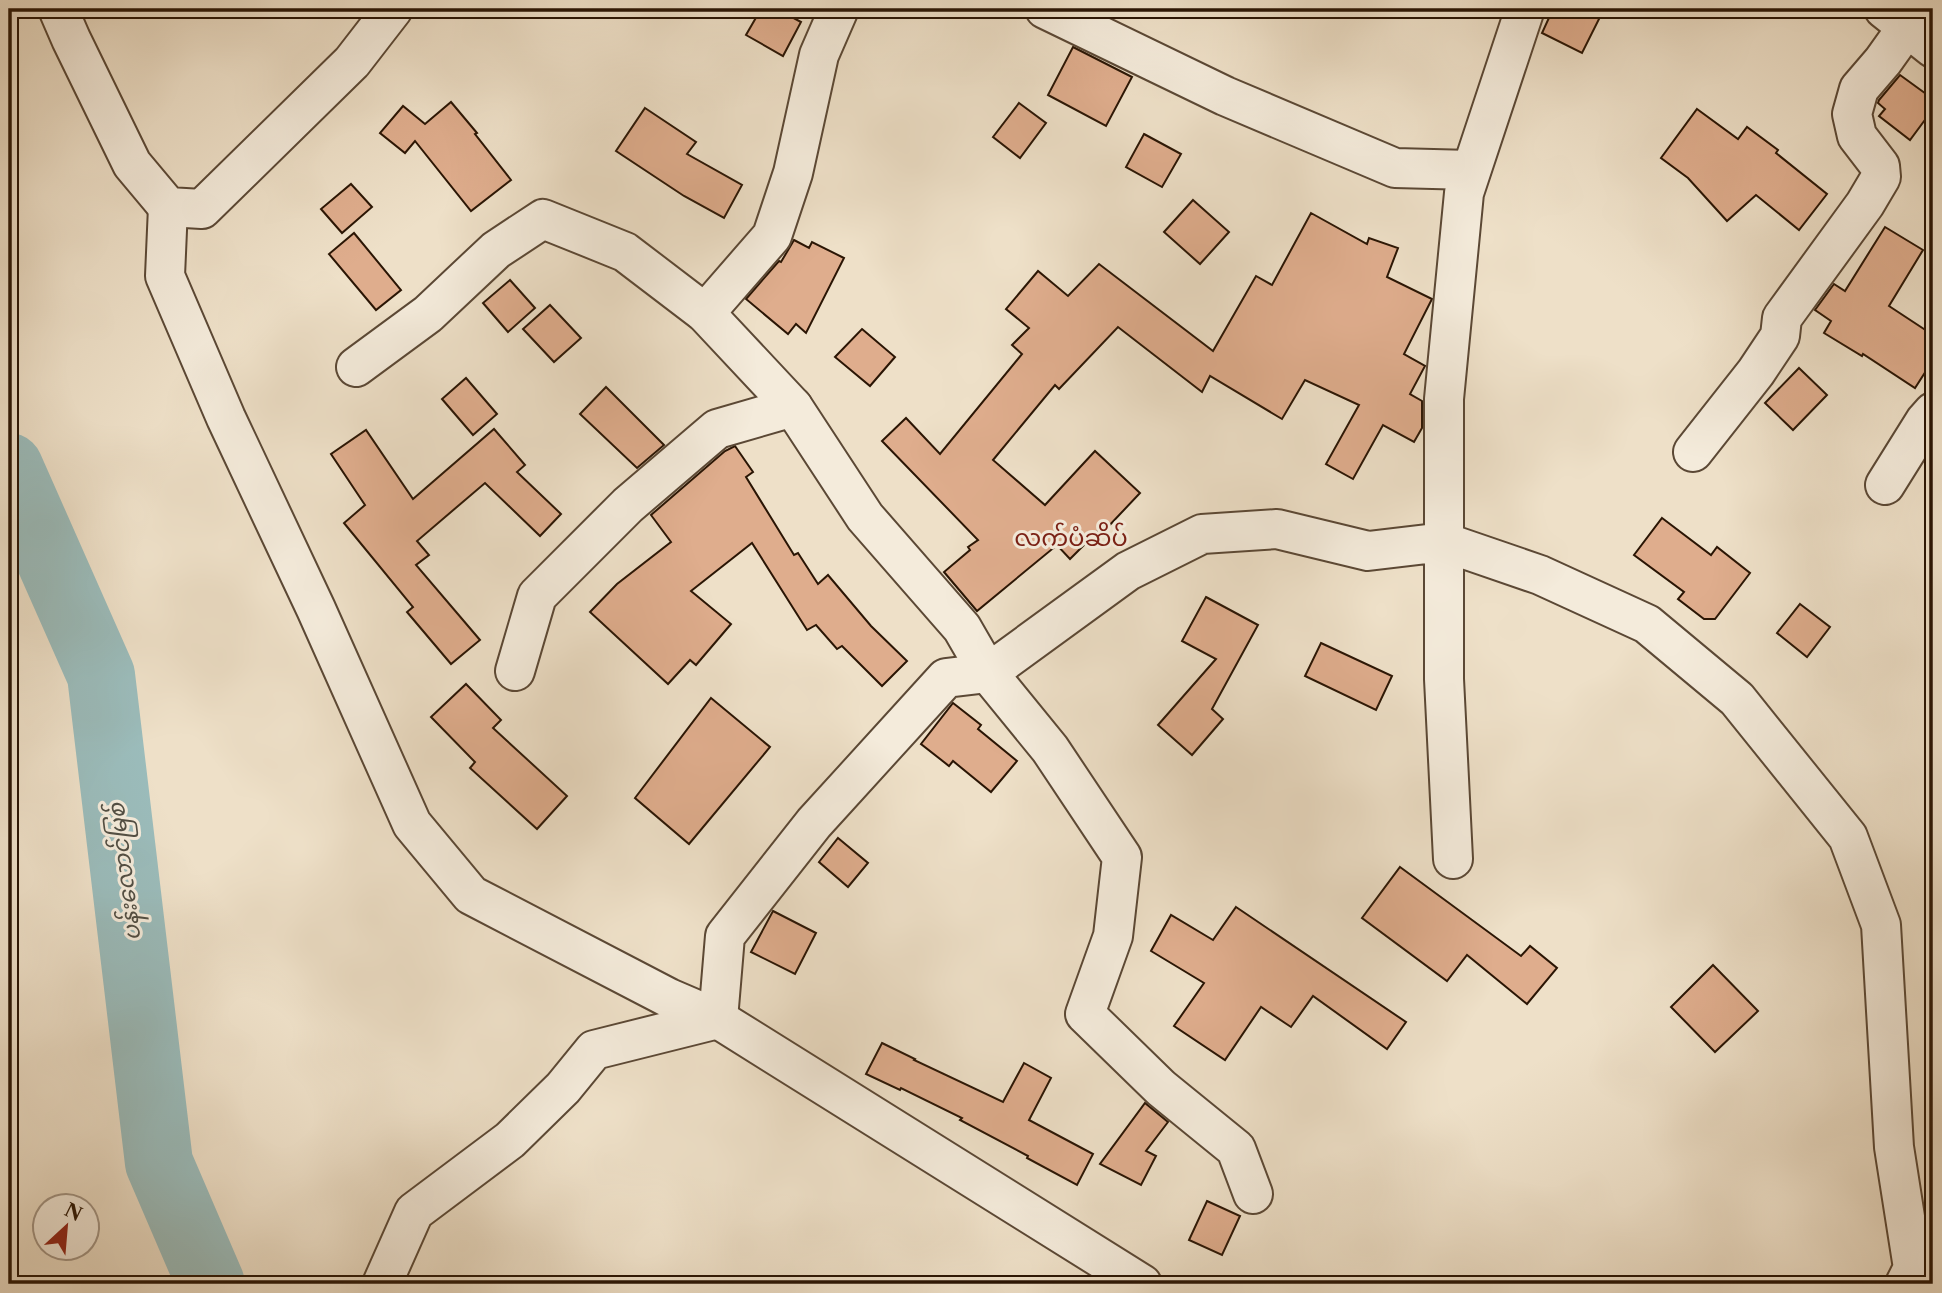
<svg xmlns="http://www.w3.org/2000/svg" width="1942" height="1293" viewBox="0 0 1942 1293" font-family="'Libre Caslon Text','Noto Sans Myanmar',serif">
<rect width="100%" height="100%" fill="#eee0c8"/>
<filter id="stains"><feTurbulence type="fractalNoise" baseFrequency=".00286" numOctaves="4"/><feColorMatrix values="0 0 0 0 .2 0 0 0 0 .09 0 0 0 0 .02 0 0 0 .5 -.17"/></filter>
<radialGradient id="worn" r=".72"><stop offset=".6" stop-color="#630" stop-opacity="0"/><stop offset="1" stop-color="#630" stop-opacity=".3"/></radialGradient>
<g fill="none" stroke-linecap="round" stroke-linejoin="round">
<path stroke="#9bbcbb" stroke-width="68" d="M 9,467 L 101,675 L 159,1163 L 211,1284"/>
</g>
<g fill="#dfad8d" stroke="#2a1504" stroke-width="2">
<path d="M 761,9 L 777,9 L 801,22 L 783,56 L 746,35 Z"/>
<path d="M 1553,9 L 1604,9 L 1582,53 L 1542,33 Z"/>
<path d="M 1073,47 L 1132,77 L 1106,126 L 1048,95 Z"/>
<path d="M 1900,75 L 1933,99 L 1933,109 L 1910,140 L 1879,116 L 1885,109 L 1878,103 L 1879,100 Z"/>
<path d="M 451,102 L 477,133 L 475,134 L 511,180 L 471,211 L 415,141 L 405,153 L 380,133 L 403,106 L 425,124 Z"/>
<path d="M 1019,103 L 1046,123 L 1020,158 L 993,137 Z"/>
<path d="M 645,108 L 696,142 L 687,154 L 742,185 L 724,218 L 684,196 L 616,151 Z"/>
<path d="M 1697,109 L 1738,139 L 1747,127 L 1778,150 L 1776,153 L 1827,194 L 1799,230 L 1756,195 L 1727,221 L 1688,178 L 1661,158 Z"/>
<path d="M 1144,134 L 1181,154 L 1162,187 L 1126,167 Z"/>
<path d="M 351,184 L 372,207 L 342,233 L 321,209 Z"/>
<path d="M 1193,200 L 1229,232 L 1200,264 L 1164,232 Z"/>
<path d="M 1311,213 L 1367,244 L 1369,238 L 1398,248 L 1387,277 L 1432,299 L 1404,354 L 1425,366 L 1410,394 L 1422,401 L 1422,428 L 1414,442 L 1383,425 L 1353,479 L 1326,464 L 1359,405 L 1305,380 L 1282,419 L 1210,376 L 1202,392 L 1118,327 L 1059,389 L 1055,385 L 993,460 L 1045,505 L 1095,451 L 1140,493 L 1105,530 L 1102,527 L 1070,559 L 1057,545 L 977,611 L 944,572 L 970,550 L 968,547 L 978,540 L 882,441 L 906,418 L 940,454 L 1022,354 L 1012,345 L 1029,328 L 1006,309 L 1038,271 L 1068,296 L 1099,264 L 1213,351 L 1256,276 L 1272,285 Z"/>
<path d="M 1885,227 L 1923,250 L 1889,306 L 1933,335 L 1933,360 L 1915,388 L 1863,354 L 1862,356 L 1824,333 L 1831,321 L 1815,310 L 1834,284 L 1845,291 Z"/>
<path d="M 354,233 L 401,290 L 376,310 L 329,254 Z"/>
<path d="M 794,240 L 809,248 L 812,242 L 844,258 L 806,333 L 796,324 L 788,334 L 746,299 L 779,261 L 781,262 Z"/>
<path d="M 510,280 L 535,308 L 508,332 L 483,303 Z"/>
<path d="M 550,305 L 581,338 L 554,362 L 523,329 Z"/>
<path d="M 862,329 L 895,357 L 870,386 L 835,357 Z"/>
<path d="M 1799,368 L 1827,395 L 1793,430 L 1765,403 Z"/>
<path d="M 466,378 L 497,414 L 473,435 L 442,399 Z"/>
<path d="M 606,387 L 664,445 L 637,468 L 580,414 Z"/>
<path d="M 494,429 L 525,465 L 517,472 L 561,514 L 540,536 L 485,483 L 417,541 L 429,555 L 416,565 L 480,640 L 451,664 L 407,612 L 413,607 L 344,523 L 365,505 L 331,454 L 366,430 L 413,499 Z"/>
<path d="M 735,446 L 753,472 L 746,477 L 794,555 L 798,553 L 818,584 L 828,575 L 871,626 L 907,661 L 882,686 L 842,646 L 837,649 L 816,625 L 807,630 L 752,543 L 691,591 L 731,624 L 696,665 L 690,660 L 668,684 L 590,612 L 617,584 L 671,542 L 651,515 L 725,451 Z"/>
<path d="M 1662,518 L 1711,555 L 1717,547 L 1750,573 L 1715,619 L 1704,619 L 1678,599 L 1684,592 L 1634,555 Z"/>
<path d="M 1206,597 L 1258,625 L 1212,709 L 1223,719 L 1192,755 L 1158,725 L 1216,659 L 1182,641 Z"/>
<path d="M 1800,604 L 1830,627 L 1807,657 L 1777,633 Z"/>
<path d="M 1321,643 L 1392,676 L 1376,710 L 1305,676 Z"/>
<path d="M 466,684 L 501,720 L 493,728 L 567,796 L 537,829 L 470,768 L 475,762 L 431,717 Z"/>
<path d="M 711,698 L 770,747 L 689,844 L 635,798 Z"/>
<path d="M 953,703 L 981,725 L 978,729 L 1017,761 L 991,792 L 953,761 L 949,766 L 921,744 Z"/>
<path d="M 838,838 L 868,863 L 848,887 L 819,862 Z"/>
<path d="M 1400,867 L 1521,956 L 1530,946 L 1557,968 L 1527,1004 L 1467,955 L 1447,981 L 1362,918 Z"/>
<path d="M 1236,907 L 1406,1022 L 1387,1049 L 1313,996 L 1291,1027 L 1261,1007 L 1225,1060 L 1174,1026 L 1204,983 L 1151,951 L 1171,915 L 1213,940 Z"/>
<path d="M 773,911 L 816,933 L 795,974 L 751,952 Z"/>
<path d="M 1713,965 L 1758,1011 L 1715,1052 L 1671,1007 Z"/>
<path d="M 882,1043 L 915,1059 L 914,1060 L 1003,1102 L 1024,1063 L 1051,1078 L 1029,1120 L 1093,1154 L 1077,1185 L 1027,1158 L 1028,1156 L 960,1120 L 962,1118 L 901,1088 L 900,1090 L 866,1074 Z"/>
<path d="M 1145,1103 L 1168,1122 L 1146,1151 L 1156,1156 L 1141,1185 L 1100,1164 Z"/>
<path d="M 1207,1201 L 1240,1216 L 1222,1255 L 1189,1240 Z"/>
</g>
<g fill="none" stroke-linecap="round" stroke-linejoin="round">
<g stroke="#5b4835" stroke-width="42">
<g id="minor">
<path d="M 58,9 L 71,39 L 132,164 L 168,207 L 202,209 L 352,62 L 393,9"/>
<path d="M 1045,9 L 1225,96 L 1395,168 L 1471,170"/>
<path d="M 1525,9 L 1464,193 L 1444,399 L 1444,542 L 1540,575 L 1647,624 L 1737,699 L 1848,837 L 1881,925 L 1894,1147 L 1913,1268 L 1905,1284"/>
<path d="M 1884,9 L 1933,48"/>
<path d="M 168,207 L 165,276 L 226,418 L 316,609 L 412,824 L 471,895 L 669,998 L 718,1019 L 1142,1284"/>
<path d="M 705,313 L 772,236 L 793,173 L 819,55 L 839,9"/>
<path d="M 356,367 L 428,314 L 496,250 L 543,219 L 625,252 L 705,313 L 793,407 L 865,517 L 962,628 L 988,673 L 1050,749 L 1122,857 L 1113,936 L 1085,1014 L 1161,1088 L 1236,1149 L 1253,1194"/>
<path d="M 1693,452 L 1756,372 L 1780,336 L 1782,318 L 1865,204 L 1881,177 L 1880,166 L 1857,136 L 1852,114 L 1859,89 L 1883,61 L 1920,9"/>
<path d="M 1885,485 L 1925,421 L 1933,412"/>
<path d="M 515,671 L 537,596 L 628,505 L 717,429 L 793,407"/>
<path d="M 382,1284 L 414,1212 L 510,1140 L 563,1088 L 594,1050 L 718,1019 L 725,936 L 814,823 L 946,678 L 988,673 L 1128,571 L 1202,534 L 1277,529 L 1368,551 L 1444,542 L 1444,679 L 1453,859"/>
</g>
</g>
<use href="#minor" stroke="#f4ebdb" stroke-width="38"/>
</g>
<g text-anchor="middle" stroke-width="6" stroke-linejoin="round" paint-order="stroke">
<g font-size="23" font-style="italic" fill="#524f44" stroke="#f4ebdb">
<text transform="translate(124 872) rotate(-97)" y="8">ပန်းလောင်မြစ်</text>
</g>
<g font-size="24" fill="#7a1f14" stroke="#f4ebdb">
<text x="1071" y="546">လက်ပံဆိပ်</text>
</g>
</g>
<rect width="1942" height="1293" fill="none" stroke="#eee0c8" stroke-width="35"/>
<rect x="10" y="10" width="1921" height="1272" fill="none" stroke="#2a1504" stroke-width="3.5"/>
<rect x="18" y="18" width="1907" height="1258" fill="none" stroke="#2a1504" stroke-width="2"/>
<g transform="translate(66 1227) rotate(26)"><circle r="33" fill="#f4ebdb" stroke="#a39585" stroke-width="2"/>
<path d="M0-5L12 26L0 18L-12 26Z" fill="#8f2418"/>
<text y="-10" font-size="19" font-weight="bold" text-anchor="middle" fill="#2a1504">N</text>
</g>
<rect width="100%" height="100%" filter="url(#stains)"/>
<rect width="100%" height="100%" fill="url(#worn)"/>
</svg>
